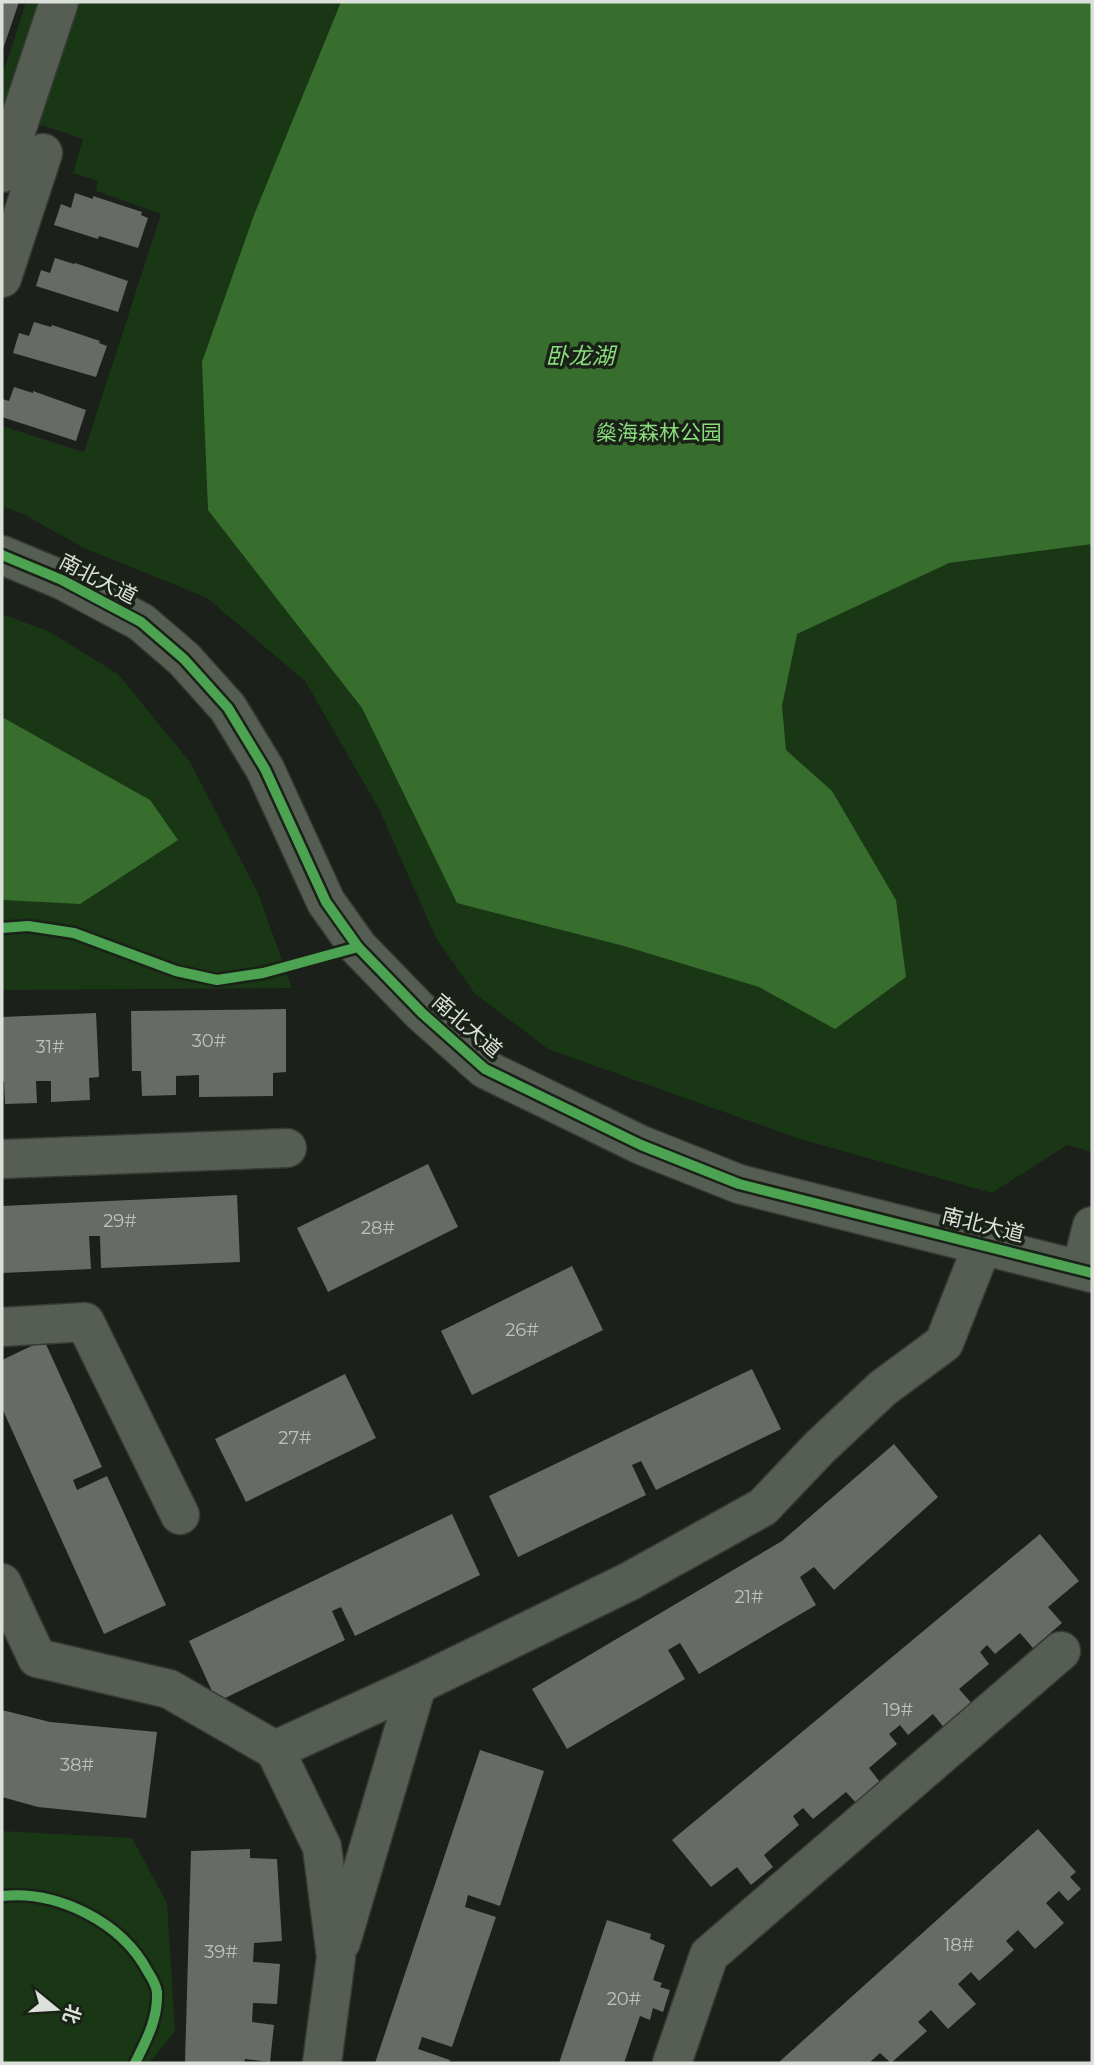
<svg xmlns="http://www.w3.org/2000/svg" width="1094" height="2065" viewBox="0 0 1094 2065" font-family="Montserrat,'Noto Sans SC',sans-serif">
<rect width="100%" height="100%" fill="#1b201a"/>
<g fill="#193615">
<path d="M 26,2 L 47,2 L 2,141 L 2,67 L 5,68 Z"/>
<path d="M 70,2 L 1092,2 L 1092,1152 L 1067,1145 L 992,1193 L 800,1139 L 548,1049 L 475,994 L 436,938 L 379,809 L 305,681 L 207,598 L 84,548 L 23,514 L 2,506 L 2,426 L 84,452 L 161,214 L 96,191 L 98,181 L 73,173 L 83,139 L 32,122 Z"/>
<path d="M 2,614 L 50,632 L 118,674 L 190,762 L 258,893 L 292,988 L 2,990 Z"/>
<path d="M 2,1831 L 132,1838 L 167,1903 L 175,2031 L 149,2063 L 2,2063 Z"/>
</g>
<g fill="#376e2e">
<path d="M 341,2 L 1092,2 L 1092,544 L 949,563 L 797,634 L 782,706 L 786,750 L 832,791 L 896,900 L 906,977 L 835,1029 L 759,987 L 624,946 L 457,903 L 362,708 L 208,510 L 202,362 L 254,215 Z"/>
<path d="M 2,717 L 150,800 L 178,840 L 80,904 L 2,900 Z"/>
</g>
<g fill="#666b65">
<path d="M 2,2 L 19,2 L 2,52 Z"/>
<path d="M 75,193 L 93,199 L 93,196 L 142,212 L 141,215 L 148,218 L 138,248 L 99,236 L 98,239 L 54,225 L 61,204 L 71,208 Z"/>
<path d="M 55,258 L 74,264 L 75,263 L 128,281 L 118,312 L 36,286 L 41,270 L 50,273 Z"/>
<path d="M 34,322 L 51,327 L 52,325 L 100,341 L 99,343 L 107,346 L 96,377 L 13,353 L 19,333 L 29,336 Z"/>
<path d="M 14,387 L 33,393 L 33,391 L 86,410 L 76,441 L 2,417 L 2,399 L 9,401 Z"/>
<path d="M 286,1009 L 286,1072 L 273,1073 L 273,1096 L 199,1097 L 199,1075 L 176,1076 L 176,1095 L 142,1096 L 141,1071 L 132,1071 L 131,1011 Z"/>
<path d="M 96,1013 L 99,1077 L 89,1078 L 90,1100 L 51,1102 L 51,1081 L 36,1081 L 37,1103 L 5,1104 L 4,1081 L 2,1081 L 2,1017 Z"/>
<path d="M 428,1164 L 458,1227 L 328,1292 L 297,1228 Z"/>
<path d="M 237,1195 L 240,1262 L 101,1268 L 100,1236 L 89,1236 L 91,1269 L 2,1273 L 2,1206 Z"/>
<path d="M 572,1266 L 603,1330 L 472,1395 L 441,1331 Z"/>
<path d="M 44,1340 L 102,1467 L 73,1480 L 77,1490 L 107,1476 L 166,1605 L 104,1634 L 2,1408 L 2,1360 Z"/>
<path d="M 752,1369 L 781,1429 L 656,1490 L 641,1461 L 632,1465 L 646,1495 L 518,1557 L 489,1496 Z"/>
<path d="M 345,1374 L 376,1438 L 246,1502 L 215,1439 Z"/>
<path d="M 894,1444 L 938,1497 L 834,1590 L 814,1567 L 800,1577 L 816,1605 L 699,1674 L 680,1643 L 668,1650 L 685,1679 L 567,1749 L 532,1689 L 782,1541 Z"/>
<path d="M 452,1514 L 480,1575 L 355,1636 L 341,1607 L 332,1611 L 345,1640 L 217,1702 L 189,1641 Z"/>
<path d="M 1040,1534 L 1079,1581 L 1048,1607 L 1062,1623 L 1033,1648 L 1020,1633 L 995,1654 L 987,1645 L 980,1652 L 989,1664 L 959,1689 L 974,1706 L 946,1730 L 933,1714 L 908,1735 L 900,1725 L 889,1734 L 897,1744 L 869,1768 L 883,1786 L 859,1806 L 846,1792 L 813,1819 L 803,1808 L 793,1816 L 799,1825 L 764,1855 L 773,1867 L 751,1885 L 737,1867 L 711,1887 L 672,1840 Z"/>
<path d="M 2,1710 L 50,1722 L 157,1732 L 146,1818 L 38,1807 L 2,1797 Z"/>
<path d="M 480,1750 L 544,1771 L 500,1906 L 468,1895 L 465,1907 L 496,1917 L 452,2047 L 422,2037 L 418,2049 L 450,2060 L 449,2063 L 375,2063 Z"/>
<path d="M 1038,1829 L 1076,1872 L 1070,1877 L 1081,1889 L 1068,1901 L 1059,1891 L 1046,1903 L 1064,1923 L 1035,1949 L 1018,1930 L 1006,1941 L 1014,1950 L 979,1981 L 971,1972 L 958,1984 L 976,2004 L 948,2029 L 931,2010 L 918,2022 L 927,2031 L 891,2063 L 880,2053 L 869,2063 L 778,2063 Z"/>
<path d="M 250,1849 L 250,1858 L 277,1859 L 282,1941 L 254,1943 L 253,1962 L 280,1964 L 277,2004 L 253,2003 L 252,2022 L 274,2025 L 270,2062 L 245,2059 L 244,2063 L 185,2063 L 191,1851 Z"/>
<path d="M 607,1920 L 651,1934 L 650,1939 L 665,1945 L 653,1980 L 662,1983 L 660,1987 L 670,1990 L 663,2012 L 653,2008 L 650,2020 L 640,2016 L 624,2063 L 559,2063 Z"/>
</g>
<g fill="none" stroke-linecap="round" stroke-linejoin="round">
<g stroke="#373a36" stroke-width="41">
<g id="minor">
<path d="M 2,173 L 59,2"/>
<path d="M 2,278 L 43,153"/>
<path d="M 2,555 L 62,580 L 141,622 L 184,659 L 228,708 L 265,769 L 326,902 L 358,947 L 422,1013 L 485,1069 L 641,1145 L 739,1184 L 1092,1273"/>
<path d="M 2,1159 L 287,1148"/>
<path d="M 1081,1270 L 1092,1226"/>
<path d="M 2,1327 L 85,1322 L 180,1515"/>
<path d="M 2,1583 L 37,1658 L 169,1689 L 275,1750 L 417,1685 L 630,1581 L 763,1507 L 820,1447 L 883,1388 L 944,1343 L 983,1244"/>
<path d="M 275,1750 L 322,1847 L 336,1957 L 322,2063"/>
<path d="M 341,1942 L 417,1685"/>
<path d="M 672,2063 L 709,1955 L 1061,1651"/>
</g>
</g>
<use href="#minor" stroke="#565e54" stroke-width="38"/>
<g stroke="#1a2218" stroke-width="15">
<g id="cycleway">
<path d="M 2,555 L 62,580 L 141,622 L 184,659 L 228,708 L 265,769 L 326,902 L 358,947 L 422,1013 L 485,1069 L 641,1145 L 739,1184 L 1092,1273"/>
<path d="M 2,928 L 28,926 L 74,933 L 176,971 L 217,980 L 263,973 L 358,947"/>
<path d="M 2,1896 C 57,1890 122,1922 148,1972 C 152,1978 156,1985 157,1992 C 158,2019 147,2039 135,2063"/>
</g>
</g>
<use href="#cycleway" stroke="#4ca352" stroke-width="10"/>
</g>
<g text-anchor="middle" stroke-width="7" stroke-linejoin="round" paint-order="stroke">
<g font-size="18" fill="#bec4bd">
<text x="209" y="1047">30#</text>
<text x="50" y="1053">31#</text>
<text x="120" y="1227">29#</text>
<text x="378" y="1234">28#</text>
<text x="522" y="1336">26#</text>
<text x="295" y="1444">27#</text>
<text x="749" y="1603">21#</text>
<text x="898" y="1716">19#</text>
<text x="77" y="1771">38#</text>
<text x="959" y="1951">18#</text>
<text x="221" y="1958">39#</text>
<text x="624" y="2005">20#</text>
</g>
<g font-size="21" fill="#89db7c" stroke="#1a2218">
<text x="659" y="440">燊海森林公园</text>
</g>
<g font-size="21" fill="#dbe1da" stroke="#1a2218">
<text transform="translate(98 579) rotate(27)" y="7">南北大道</text>
<text transform="translate(467 1026) rotate(41)" y="7">南北大道</text>
<text transform="translate(983 1225) rotate(14)" y="7">南北大道</text>
</g>
<g font-size="23" font-style="italic" fill="#8adb7d" stroke="#1a2218">
<text x="580" y="364">卧龙湖</text>
</g>
</g>
<rect width="1094" height="2065" fill="none" stroke="#dbe1da" stroke-width="7"/>
<g transform="translate(56 2009) rotate(108)" stroke="#1a2218" stroke-width="5" paint-order="stroke">
<path d="M0-5L12 26L0 18L-12 26Z" fill="#dbe1da"/>
<text y="-10" font-size="19" font-weight="bold" text-anchor="middle" fill="#dbe1da">北</text>
</g>
</svg>
